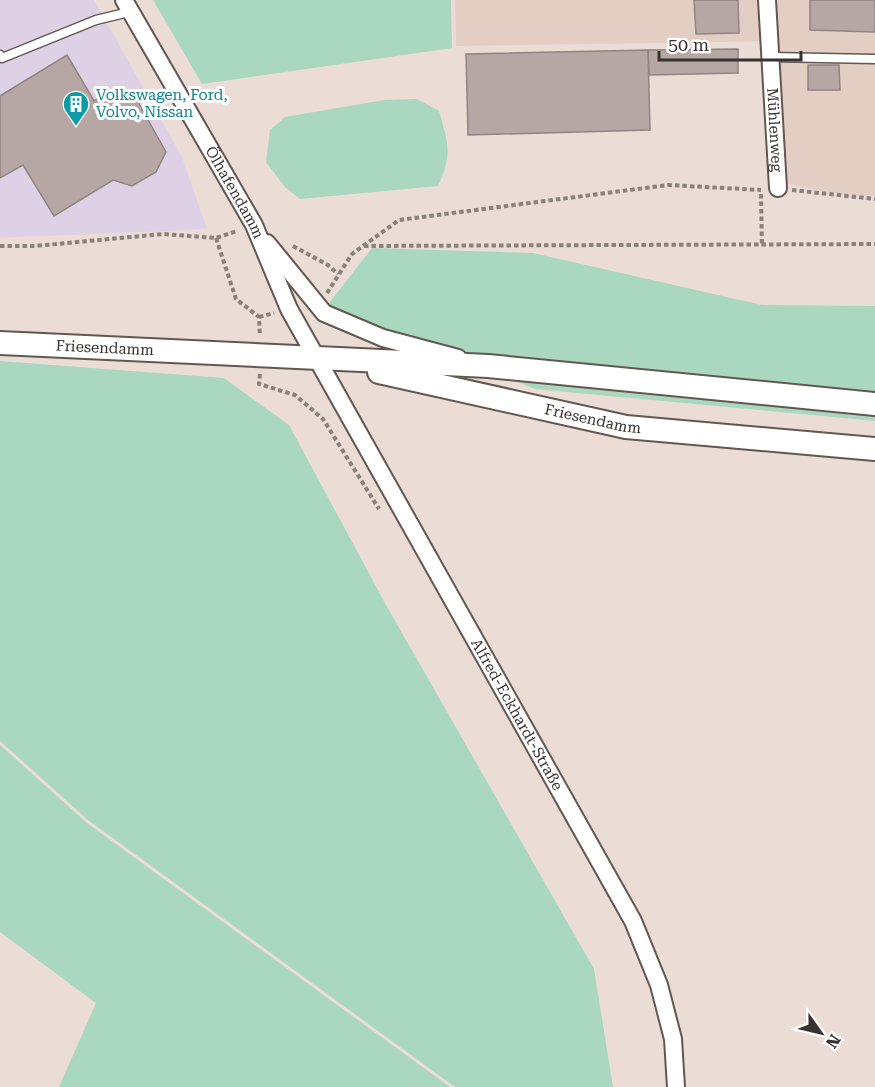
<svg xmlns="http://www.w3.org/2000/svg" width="875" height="1087" viewBox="0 0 875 1087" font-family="'Roboto Serif',serif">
<rect width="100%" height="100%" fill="#ebddd6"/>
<path fill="#ded1e5" d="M 0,0 L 94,0 L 182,157 L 207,229 L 0,238 Z"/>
<path fill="#e3cec4" d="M 455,0 L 875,0 L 875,196 L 839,194 L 783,183 L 773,41 L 456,46 Z"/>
<g fill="#aad7c0">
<path d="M 153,0 L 451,0 L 452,48 L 202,84 Z"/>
<path d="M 417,99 L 439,111 C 448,143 453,155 438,186 L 300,199 L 285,187 L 266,162 L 270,130 L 285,117 L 384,100 Z"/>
<path d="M 372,248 L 533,253 L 762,305 L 875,306 L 875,421 L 535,389 L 326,307 Z"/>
<path d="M 0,361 L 224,378 L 289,425 L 386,605 L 594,969 L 613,1087 L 455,1087 L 88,820 L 0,741 Z"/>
<path d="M 0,745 L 87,823 L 450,1087 L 59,1087 L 96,1003 L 0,932 Z"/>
</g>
<g fill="#b6a7a5" stroke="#928482" stroke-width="1.5">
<path d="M 694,0 L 738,0 L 739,33 L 696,34 Z"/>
<path d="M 810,0 L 875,0 L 875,32 L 810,30 Z"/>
<path d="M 738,49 L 738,73 L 649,75 L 648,50 Z"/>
<path d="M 648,50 L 650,130 L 468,135 L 466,54 Z"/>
<path d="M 67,55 L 94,101 L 118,87 L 133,93 L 166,152 L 156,172 L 132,186 L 113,180 L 54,216 L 23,165 L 0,178 L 0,96 Z"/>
<path d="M 808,65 L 839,65 L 840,90 L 808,90 Z"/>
</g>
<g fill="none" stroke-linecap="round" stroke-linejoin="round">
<g stroke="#625751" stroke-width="11">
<g id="service">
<path d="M 0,55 L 2,58 L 96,20 L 129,12"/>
<path d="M 770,57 L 875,59"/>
</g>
</g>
<g stroke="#625751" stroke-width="20">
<g id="minor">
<path id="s1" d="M 124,0 L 254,225 L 289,309 L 633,921 L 659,985 L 673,1039 L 676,1087"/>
<path id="s2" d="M 767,0 L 778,188"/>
<path d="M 267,243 L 324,313 L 383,338 L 458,358"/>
</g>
</g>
<g stroke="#625751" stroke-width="26">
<g id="secondary">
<path id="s3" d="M 0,343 L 488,366 L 875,404"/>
<path id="s4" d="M 379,372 L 626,427 L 875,449"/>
</g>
</g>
<g stroke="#8a817c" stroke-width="4" stroke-dasharray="4.5 3" stroke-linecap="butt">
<path d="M 792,190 L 875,199"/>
<path d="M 761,194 L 762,246"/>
<path d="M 216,238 L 236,299 L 259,317 L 260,336"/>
<path d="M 0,246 L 35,246 L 163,234 L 216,238 L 237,231"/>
<path d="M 293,246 L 328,265 L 338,274"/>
<path d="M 364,246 L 875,244"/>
<path d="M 327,293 L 352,254 L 399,220 L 668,185 L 761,190"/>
<path d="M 259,317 L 274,313"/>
<path d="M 260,374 L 259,384 L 295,395 L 323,419 L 379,509"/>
</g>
<use href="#service" stroke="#fff" stroke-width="8"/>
<use href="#minor" stroke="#fff" stroke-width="16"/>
<use href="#secondary" stroke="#fff" stroke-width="22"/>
</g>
<defs>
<g id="building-pin" transform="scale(1.35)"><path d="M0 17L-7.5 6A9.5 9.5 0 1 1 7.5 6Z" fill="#0f9aa8" stroke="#fff"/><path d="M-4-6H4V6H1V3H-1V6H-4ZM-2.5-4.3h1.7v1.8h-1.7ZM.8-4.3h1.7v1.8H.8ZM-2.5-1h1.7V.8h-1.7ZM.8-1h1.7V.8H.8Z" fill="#fff"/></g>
</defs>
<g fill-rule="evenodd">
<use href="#building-pin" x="76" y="104"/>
</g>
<g text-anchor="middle" stroke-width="6" stroke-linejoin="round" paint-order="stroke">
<g font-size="15" fill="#0d838f" stroke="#fff" text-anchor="start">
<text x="96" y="100">Volkswagen, Ford,<tspan x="96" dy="17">Volvo, Nissan</tspan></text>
</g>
<g font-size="15" fill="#37322f" stroke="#fff">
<text dy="5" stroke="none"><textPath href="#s2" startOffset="130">Mühlenweg</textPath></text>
<text dy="5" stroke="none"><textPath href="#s1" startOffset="222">Ölhafendamm</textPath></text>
<text dy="5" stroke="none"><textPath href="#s3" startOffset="105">Friesendamm</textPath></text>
<text dy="5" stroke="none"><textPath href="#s4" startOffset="219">Friesendamm</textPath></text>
<text dy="5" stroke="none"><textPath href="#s1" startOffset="816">Alfred-Eckhardt-Straße</textPath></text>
</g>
</g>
<g transform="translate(821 1033) rotate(124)" stroke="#ffffff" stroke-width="4.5" paint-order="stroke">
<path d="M0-4.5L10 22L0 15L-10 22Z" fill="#37322f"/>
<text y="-9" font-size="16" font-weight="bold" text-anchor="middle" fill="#37322f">N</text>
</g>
<path d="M659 51v9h142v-9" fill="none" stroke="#37322f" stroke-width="3"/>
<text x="668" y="51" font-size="18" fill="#37322f" stroke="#ffffff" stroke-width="4.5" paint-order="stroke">50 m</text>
</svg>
